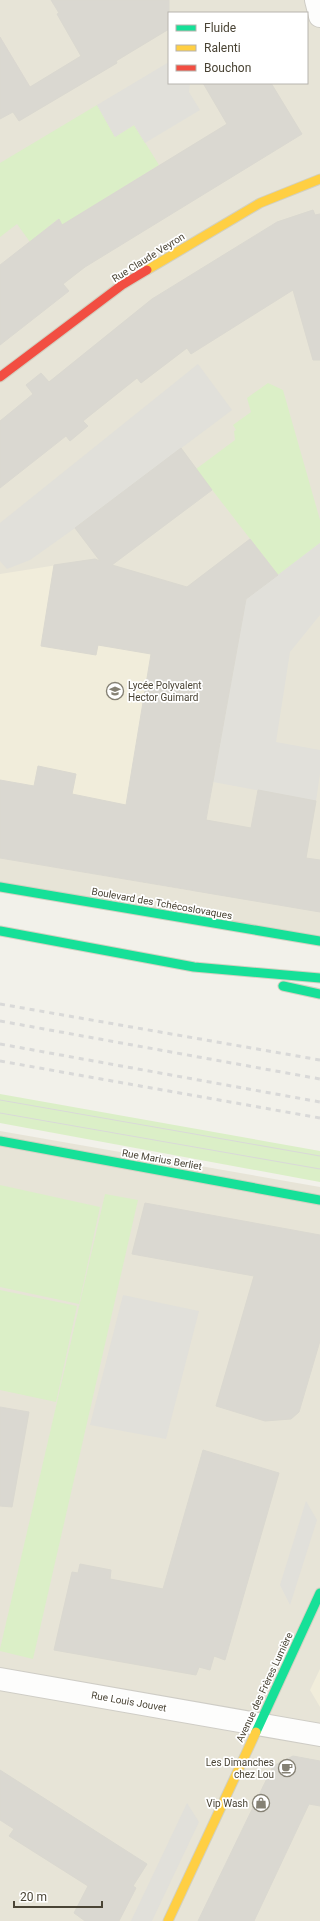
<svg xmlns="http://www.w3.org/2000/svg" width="320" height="1921" viewBox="0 0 320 1921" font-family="Roboto,sans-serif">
<rect width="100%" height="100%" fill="#f2f1ea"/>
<g fill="#e7e4d7" fill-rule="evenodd">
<path d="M 0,0 L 320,0 L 320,943 L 0,884 ZM 169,13 L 307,13 L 307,83 L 169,83 Z"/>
<path d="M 0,1131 L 320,1187 L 320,1921 L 0,1921 Z"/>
</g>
<g fill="#f1eddb">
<path d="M 70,563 L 146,579 L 150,576 L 187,587 L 246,599 L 193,891 L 0,858 L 0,574 Z"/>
<path d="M 320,1669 L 320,1707 L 310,1690 Z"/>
</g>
<g fill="#dbefc7">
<path d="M 97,105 L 115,137 L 134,125 L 159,165 L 62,225 L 58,219 L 30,242 L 17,224 L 0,237 L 0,163 Z"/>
<path d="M 268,383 L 283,390 L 320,520 L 320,543 L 278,575 L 196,469 L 235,440 L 234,431 L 236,430 L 233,425 L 251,412 L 247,398 Z"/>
<path d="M 0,1094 L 320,1151 L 320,1182 L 0,1123 Z"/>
<path d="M 0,1185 L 100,1207 L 79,1304 L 0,1287 Z"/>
<path d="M 105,1194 L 138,1200 L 33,1659 L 0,1651 L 0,1649 Z"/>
<path d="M 0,1290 L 77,1306 L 56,1402 L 0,1390 Z"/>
</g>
<g fill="#e1e0da">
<path d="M 169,62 L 169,83 L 190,83 L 189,92 L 200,110 L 145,143 L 134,125 L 115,137 L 97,105 Z"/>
<path d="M 198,364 L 232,410 L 75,528 L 30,560 L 7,569 L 0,561 L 0,523 Z"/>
<path d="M 320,543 L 320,615 L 290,652 L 276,742 L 320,750 L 320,774 L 316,801 L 213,782 L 246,599 Z"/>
<path d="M 123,1295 L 199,1311 L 166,1439 L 90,1425 Z"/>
<path d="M 306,1501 L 317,1520 L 290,1605 L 280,1585 Z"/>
<path d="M 187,1803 L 199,1822 L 152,1921 L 131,1921 Z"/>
</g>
<g fill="#dad8d1" stroke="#dad8d0">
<path d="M 51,0 L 169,0 L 169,29 L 116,61 L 117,63 L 19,121 L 13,112 L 0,119 L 0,37 L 30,87 L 81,56 L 57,14 L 59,13 Z"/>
<path d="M 203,83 L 271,83 L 302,134 L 85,267 L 63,284 L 69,291 L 0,345 L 0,265 L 59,219 L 62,225 L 227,124 Z"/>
<path d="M 313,210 L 315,215 L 320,214 L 320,360 L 313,360 L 293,290 L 191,354 L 187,348 L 141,383 L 137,378 L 83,421 L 88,426 L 70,441 L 66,436 L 0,488 L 0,421 L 33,394 L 26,385 L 41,373 L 49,382 L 152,299 L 277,222 Z"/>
<path d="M 181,448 L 212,490 L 112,565 L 187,587 L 250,539 L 278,575 L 246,599 L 206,820 L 251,828 L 258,790 L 316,801 L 306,858 L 320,860 L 320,912 L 0,858 L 0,780 L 34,786 L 38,766 L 76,774 L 72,794 L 126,805 L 151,654 L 98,645 L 96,655 L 41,646 L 54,565 L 95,559 L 100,561 L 75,528 Z"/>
<path d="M 145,1203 L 320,1235 L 320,1341 L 299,1412 L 291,1419 L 265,1421 L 216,1406 L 254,1276 L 132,1254 Z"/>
<path d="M 0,1407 L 29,1412 L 12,1507 L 0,1506 Z"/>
<path d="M 203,1450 L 279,1473 L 225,1660 L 214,1656 L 210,1670 L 199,1667 L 196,1675 L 54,1650 L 72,1572 L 78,1573 L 80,1564 L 111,1570 L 110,1579 L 163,1589 Z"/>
<path d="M 293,1756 L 320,1761 L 320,1806 L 309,1804 L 254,1921 L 198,1921 L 273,1766 Z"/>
<path d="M 0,1770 L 147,1864 L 133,1886 L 136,1888 L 119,1921 L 85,1921 L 74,1913 L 88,1886 L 9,1836 L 14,1829 L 0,1820 Z"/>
</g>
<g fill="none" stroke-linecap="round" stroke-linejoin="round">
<g stroke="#cfcdc6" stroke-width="24">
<g id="street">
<path d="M 316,0 L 320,16"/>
<path d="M 0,1679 L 320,1735"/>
</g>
</g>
<g stroke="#d2d0c0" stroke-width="11">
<g id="fast">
<path d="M 0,887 L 320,941"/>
<path d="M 0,931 L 194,967 L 320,978"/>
<path d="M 283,986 L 320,994"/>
<path d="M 0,1141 L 320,1200"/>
<path d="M 256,1732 L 320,1593"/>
</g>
</g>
<g stroke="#d2d0c0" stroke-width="11">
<g id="slow">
<path d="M 147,270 L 260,203 L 320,179"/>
<path d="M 168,1921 L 256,1732"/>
</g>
</g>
<g stroke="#d2d0c0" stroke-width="11">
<path id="jam" d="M 0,377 L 122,285 L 147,270"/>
</g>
<use href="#street" stroke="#fdfdfc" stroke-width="22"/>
<use href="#fast" stroke="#16e098" stroke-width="9"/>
<use href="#slow" stroke="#ffcf43" stroke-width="9"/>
<use href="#jam" stroke="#f24e42" stroke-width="9"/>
<g stroke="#d9d9d8" stroke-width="1">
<path d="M 0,1100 L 320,1156"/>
<path d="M 0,1113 L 320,1169"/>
</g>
<g stroke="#d9d9d8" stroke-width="3" stroke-dasharray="5 5" stroke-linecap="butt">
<path d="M 0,1004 L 320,1060"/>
<path d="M 0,1021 L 320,1079"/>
<path d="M 0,1044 L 320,1102"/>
<path d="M 0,1061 L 320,1118"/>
</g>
</g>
<defs>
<g id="school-ring" transform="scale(0.9)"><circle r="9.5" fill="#fff" stroke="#858174" stroke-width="1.5"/><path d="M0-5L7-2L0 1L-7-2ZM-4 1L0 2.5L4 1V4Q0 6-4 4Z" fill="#858174"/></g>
<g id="cafe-ring" transform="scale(0.9)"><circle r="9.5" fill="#fff" stroke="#858174" stroke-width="1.5"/><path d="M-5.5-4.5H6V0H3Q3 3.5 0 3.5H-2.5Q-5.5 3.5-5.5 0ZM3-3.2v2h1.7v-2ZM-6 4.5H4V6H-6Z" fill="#858174"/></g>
<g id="shop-ring" transform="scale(0.9)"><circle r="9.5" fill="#fff" stroke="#858174" stroke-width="1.5"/><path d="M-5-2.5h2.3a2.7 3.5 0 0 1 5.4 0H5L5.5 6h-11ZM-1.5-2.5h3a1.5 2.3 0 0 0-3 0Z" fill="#858174"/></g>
</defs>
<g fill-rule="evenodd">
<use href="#school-ring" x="115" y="691"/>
<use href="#cafe-ring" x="287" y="1768"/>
<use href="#shop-ring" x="261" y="1803"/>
</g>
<g text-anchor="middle" stroke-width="3.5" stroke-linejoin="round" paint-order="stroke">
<g font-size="10" fill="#4a4435" stroke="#fff">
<text transform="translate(148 257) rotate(-32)" y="4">Rue Claude Veyron</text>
<text transform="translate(162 903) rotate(10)" y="4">Boulevard des Tchécoslovaques</text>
<text transform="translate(162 1159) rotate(10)" y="4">Rue Marius Berliet</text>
<text transform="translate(264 1687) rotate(-65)" y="4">Avenue des Frères Lumière</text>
<text transform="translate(129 1701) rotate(10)" y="4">Rue Louis Jouvet</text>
</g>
<g font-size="10" fill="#4a4435" stroke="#fff" text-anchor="end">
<text x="128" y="689" text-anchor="start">Lycée Polyvalent<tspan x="128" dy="12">Hector Guimard</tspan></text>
<text x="274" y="1766">Les Dimanches<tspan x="274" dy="12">chez Lou</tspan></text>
<text x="248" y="1807">Vip Wash</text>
</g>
</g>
<rect x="168" y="12" width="140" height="72" fill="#ffffff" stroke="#b7b4ae"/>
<rect x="176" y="25" width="20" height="6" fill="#16e098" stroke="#b7b4ae"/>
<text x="204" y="32" font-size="12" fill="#4a4435">Fluide</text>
<rect x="176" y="45" width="20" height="6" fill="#ffcf43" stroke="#b7b4ae"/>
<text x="204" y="52" font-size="12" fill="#4a4435">Ralenti</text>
<rect x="176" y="65" width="20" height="6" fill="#f24e42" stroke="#b7b4ae"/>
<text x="204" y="72" font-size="12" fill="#4a4435">Bouchon</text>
<path d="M14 1901v6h88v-6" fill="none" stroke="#4a4435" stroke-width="2"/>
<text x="20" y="1901" font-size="12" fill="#4a4435" stroke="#ffffff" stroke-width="3" paint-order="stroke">20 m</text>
</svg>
